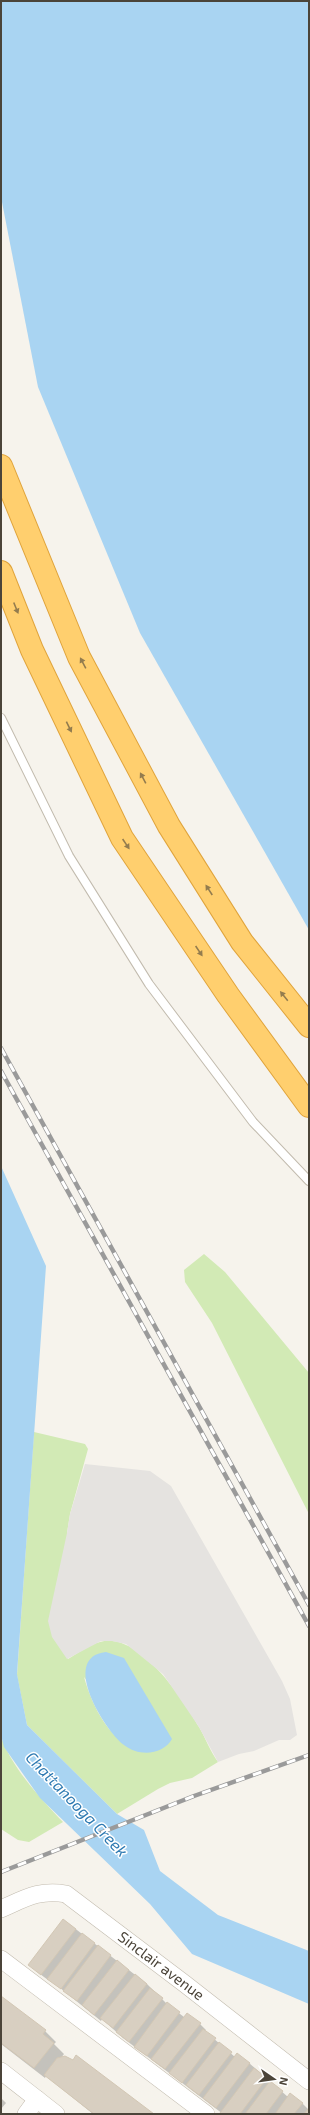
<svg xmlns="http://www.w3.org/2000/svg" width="310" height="2115" viewBox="0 0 310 2115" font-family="'Exo 2',sans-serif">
<rect width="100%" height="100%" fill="#f6f3ec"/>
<g fill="#d2eab5" fill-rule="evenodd">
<path d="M 204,1254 L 225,1272 L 309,1373 L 309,1514 L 212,1323 L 185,1282 L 184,1270 Z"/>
<path d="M 34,1432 L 85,1444 L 88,1449 L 70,1514 L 67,1533 L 68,1659 C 78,1653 89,1645 100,1642 C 138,1630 184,1700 199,1727 C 206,1739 210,1751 218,1762 L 192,1778 L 170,1783 L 158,1789 L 117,1814 L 27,1725 L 17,1675 ZM 84,1677 L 143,1752 C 111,1745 92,1706 84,1677 Z"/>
<path d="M 1,1735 C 9,1765 42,1800 63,1822 L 29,1842 L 18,1840 L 1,1829 Z"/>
</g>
<path fill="#e5e3e0" d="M 85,1464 L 150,1471 L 171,1486 L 282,1681 L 290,1699 L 297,1735 L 290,1740 L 279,1740 L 254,1751 L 239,1754 L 218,1762 L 199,1727 L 163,1674 L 126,1644 L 112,1641 L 101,1641 L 67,1659 L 52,1637 L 48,1621 L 67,1533 L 70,1514 Z"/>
<g fill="#a9d4f2">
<path d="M 1,1 L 309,1 L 309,930 L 140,633 L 38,387 L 1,197 Z"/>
<path d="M 1,1166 L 46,1266 L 17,1674 L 27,1725 L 117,1814 L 144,1830 L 160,1871 L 218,1915 L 309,1951 L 309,2004 L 192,1954 L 150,1904 L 40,1798 L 4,1747 L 1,1735 Z"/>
<path d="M 106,1652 L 124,1658 L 172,1739 C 163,1755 139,1757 124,1745 C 105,1731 59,1657 106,1652 Z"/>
</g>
<g fill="#0003">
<path d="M 64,1920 L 147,1984 L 167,2004 L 184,2017 L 200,2024 L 206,2030 L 205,2031 L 235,2057 L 249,2063 L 288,2097 L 302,2103 L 308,2109 L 309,2114 L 223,2114 L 123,2038 L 102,2019 L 101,2021 L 49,1979 L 48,1980 L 36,1971 Z"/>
<path d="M 1,1997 L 45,2031 L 56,2042 L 54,2044 L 64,2054 L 61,2058 L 152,2114 L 93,2114 L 46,2076 L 45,2078 L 1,2044 Z"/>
<path d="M 1,2098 L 6,2103 L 1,2109 Z"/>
</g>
<g fill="#d8cfc1" stroke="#d3c7b4">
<path d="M 63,1919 L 76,1929 L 41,1975 L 28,1965 Z"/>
<path d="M 82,1933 L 95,1943 L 61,1989 L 47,1979 Z"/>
<path d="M 98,1945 L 111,1955 L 77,2001 L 63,1991 Z"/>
<path d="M 117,1960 L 129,1970 L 94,2015 L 82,2005 Z"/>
<path d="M 135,1974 L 147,1984 L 113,2028 L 100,2018 Z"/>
<path d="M 150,1988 L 163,1998 L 129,2042 L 116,2032 Z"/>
<path d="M 1,1996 L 46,2030 L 43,2034 L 54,2043 L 34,2068 L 1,2043 Z"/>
<path d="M 167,2002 L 180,2012 L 147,2056 L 134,2047 Z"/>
<path d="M 187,2013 L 201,2023 L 165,2069 L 151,2059 Z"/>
<path d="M 203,2029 L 216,2038 L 182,2083 L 169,2073 Z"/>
<path d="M 219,2042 L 232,2052 L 199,2095 L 186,2085 Z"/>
<path d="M 237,2053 L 250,2063 L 216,2108 L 203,2098 Z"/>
<path d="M 76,2055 L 154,2114 L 94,2114 L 44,2075 L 57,2058 L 65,2056 L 73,2060 Z"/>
<path d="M 254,2068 L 267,2078 L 240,2114 L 221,2114 L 220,2113 Z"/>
<path d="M 270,2081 L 283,2091 L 266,2114 L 245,2114 Z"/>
<path d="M 290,2093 L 303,2103 L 294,2114 L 275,2114 Z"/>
<path d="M 308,2109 L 309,2114 L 304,2114 Z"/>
</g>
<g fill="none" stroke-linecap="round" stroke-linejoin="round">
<g stroke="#c2bbae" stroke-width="10">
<path id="service" d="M 1,718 L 69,856 L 149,984 L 253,1122 L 309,1181"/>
</g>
<g stroke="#c2bbae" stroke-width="18">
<g id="minor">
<path d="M 1,1909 C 24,1899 39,1889 66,1894 L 185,1984 L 309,2081"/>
<path d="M 1,1959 L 206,2114"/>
<path d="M 1,2071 L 56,2114"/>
<path d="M 26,2114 L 37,2099"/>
</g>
</g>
<g stroke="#e0a43c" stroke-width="24">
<g id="motorway">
<path d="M 1,466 L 79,657 L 169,826 L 242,942 L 309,1026"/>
<path d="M 1,572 L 32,650 L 122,838 L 228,995 L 309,1106"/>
</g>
</g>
<use href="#service" stroke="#fff" stroke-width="8"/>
<use href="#minor" stroke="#fff" stroke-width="17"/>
<use href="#motorway" stroke="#ffcf6e" stroke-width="22"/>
<g stroke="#9a9a9a" stroke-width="4.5">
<g id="rail">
<path d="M 1,1048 L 309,1605"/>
<path d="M 1,1071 L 309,1626"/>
<path d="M 1,1872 L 194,1796 L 309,1755"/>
</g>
</g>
<use href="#rail" stroke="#fff" stroke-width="3" stroke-dasharray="9" stroke-linecap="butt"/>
</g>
<defs><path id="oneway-solid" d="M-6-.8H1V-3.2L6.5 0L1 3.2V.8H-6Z"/></defs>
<g fill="#937c4e">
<use href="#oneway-solid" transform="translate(16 608) rotate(68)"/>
<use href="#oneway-solid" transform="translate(83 663) rotate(-118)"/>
<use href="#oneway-solid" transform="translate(69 727) rotate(64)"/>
<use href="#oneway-solid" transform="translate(143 778) rotate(-118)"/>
<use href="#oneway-solid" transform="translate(126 844) rotate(56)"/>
<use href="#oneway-solid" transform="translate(209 890) rotate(-123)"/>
<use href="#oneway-solid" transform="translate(199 951) rotate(56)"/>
<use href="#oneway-solid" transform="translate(284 996) rotate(-129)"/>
</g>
<g text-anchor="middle" stroke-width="3" stroke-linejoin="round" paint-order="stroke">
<g font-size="15" fill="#4b4439" stroke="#fff">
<text transform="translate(161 1966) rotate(37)" y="5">Sinclair avenue</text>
</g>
<g font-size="16" font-style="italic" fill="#2e7ab2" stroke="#fff">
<text transform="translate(77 1804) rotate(46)" y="6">Chattanooga Creek</text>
</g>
</g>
<rect width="310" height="2115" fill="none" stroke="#4b4439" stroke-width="4"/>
<g transform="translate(274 2079) rotate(103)" stroke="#ffffff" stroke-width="3" paint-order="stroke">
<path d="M0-3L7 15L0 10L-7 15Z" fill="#4b4439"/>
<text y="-6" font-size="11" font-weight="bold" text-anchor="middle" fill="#4b4439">N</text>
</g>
</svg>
